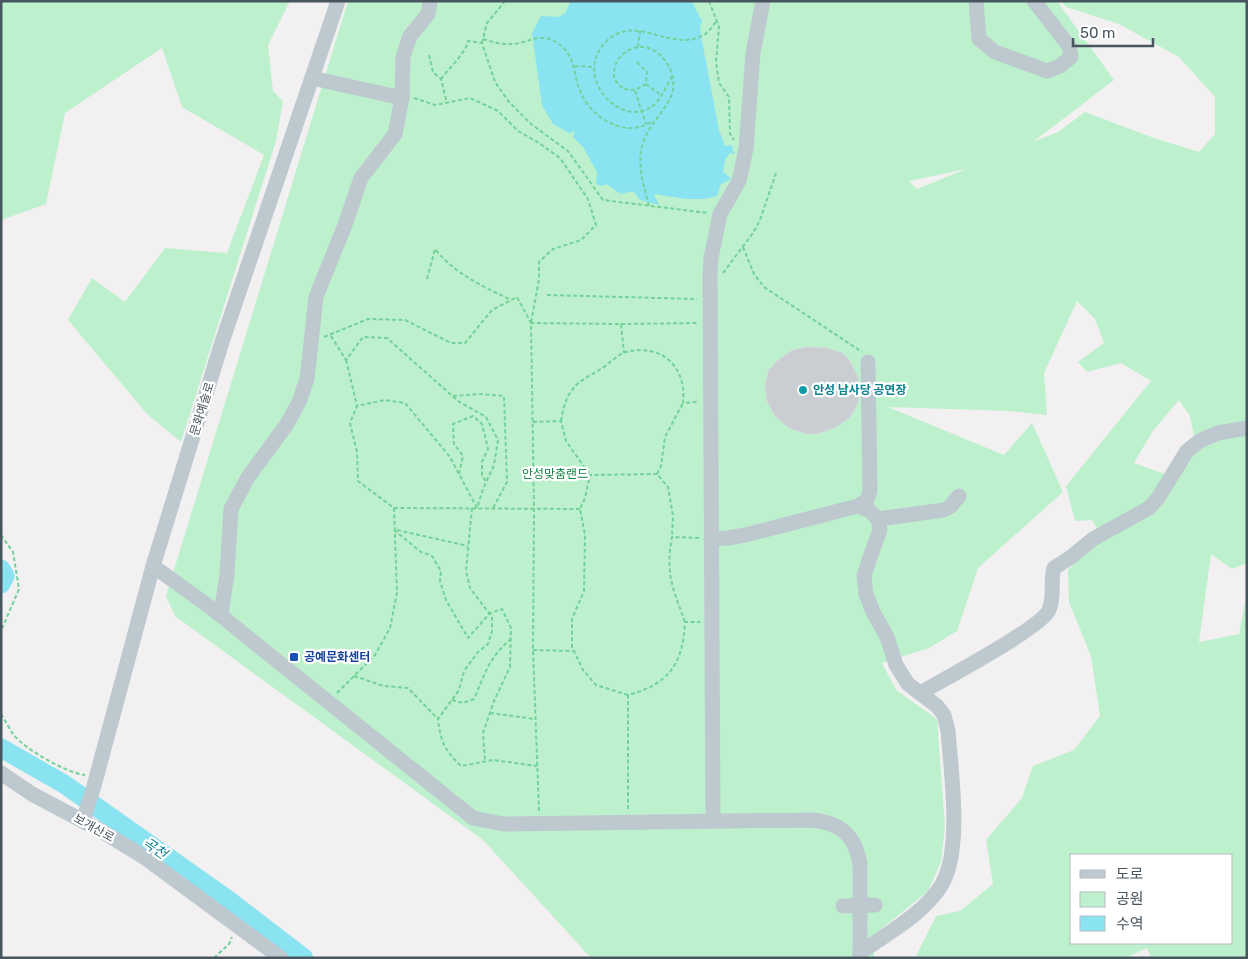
<svg xmlns="http://www.w3.org/2000/svg" width="1248" height="959" viewBox="0 0 1248 959" font-family="Rubik,'Noto Sans KR',sans-serif">
<rect width="100%" height="100%" fill="#f2f0f0"/>
<g fill="#bdf1cd" fill-rule="evenodd">
<path d="M 1,1 L 290,1 L 268,45 L 273,91 L 283,101 L 276,141 L 181,442 L 147,414 L 68,320 L 92,278 L 125,302 L 165,248 L 227,253 L 264,155 L 182,107 L 162,48 L 65,113 L 46,204 L 1,220 Z"/>
<path d="M 348,1 L 1057,1 L 1114,80 L 1033,142 L 1058,132 L 1085,112 L 1154,138 L 1199,152 L 1215,134 L 1215,97 L 1179,57 L 1119,24 L 1066,7 L 1061,1 L 1247,1 L 1247,563 L 1232,569 L 1211,554 L 1199,642 L 1239,634 L 1247,592 L 1247,958 L 1151,958 L 1147,948 L 1126,958 L 915,958 L 936,916 L 960,911 L 993,884 L 986,840 L 1022,798 L 1033,766 L 1074,750 L 1100,716 L 1091,656 L 1069,602 L 1068,570 L 1101,535 L 1092,520 L 1075,521 L 1066,486 L 1151,381 L 1121,363 L 1087,372 L 1078,362 L 1104,343 L 1095,319 L 1077,301 L 1044,373 L 1047,415 L 1009,411 L 888,407 L 1004,455 L 1032,423 L 1063,492 L 978,568 L 957,631 L 929,648 L 882,663 L 896,690 L 937,719 L 945,826 L 941,862 L 928,891 L 874,935 L 874,958 L 591,958 L 483,840 L 175,616 L 166,596 ZM 966,169 L 917,189 L 909,181 ZM 1179,400 L 1190,416 L 1197,451 L 1176,478 L 1134,463 L 1152,432 ZM 1072,855 L 1232,855 L 1232,943 L 1072,943 Z"/>
</g>
<path fill="#89e3f0" d="M 571,1 L 692,2 L 702,21 L 700,27 L 702,41 L 719,130 L 725,146 L 732,145 L 733,151 L 736,154 L 730,153 L 725,160 L 723,173 L 726,174 L 731,179 L 721,184 L 717,196 C 698,203 674,197 654,194 L 659,205 L 640,200 L 633,191 L 621,194 L 606,184 L 602,186 L 596,184 L 597,172 L 583,147 L 573,137 L 575,131 L 569,133 L 553,124 L 542,105 L 532,33 L 541,16 L 559,17 L 565,13 Z"/>
<g fill="none" stroke-linecap="round" stroke-linejoin="round">
<g stroke="#89e3f0" stroke-width="19">
<path d="M 1,569 L 5,576 L 1,584"/>
<path d="M 1,748 L 64,784 L 227,899 L 304,958"/>
</g>
</g>
<path fill="#caced3" stroke="#d4d7dc" d="M 806,347 L 826,348 L 842,353 L 848,358 L 858,377 L 859,398 L 857,405 L 850,417 L 836,427 L 820,433 L 807,434 L 789,428 L 775,416 L 767,401 L 765,384 L 769,370 L 777,361 L 791,351 Z"/>
<g fill="none" stroke-linecap="round" stroke-linejoin="round">
<g stroke="#73d19b" stroke-width="2" stroke-dasharray="4 2.5" stroke-linecap="butt">
<path d="M 709,1 L 719,27 L 716,62 L 719,83 L 729,97 L 730,134 L 734,140"/>
<path d="M 483,39 C 493,42 502,45 513,44 C 527,43 540,33 554,41 C 578,55 571,71 581,93 C 589,113 616,133 639,127 C 644,126 649,123 654,121"/>
<path d="M 482,43 L 487,23 L 505,1"/>
<path d="M 638,47 L 640,31"/>
<path d="M 429,55 L 433,72 L 441,79 L 447,103"/>
<path d="M 637,62 L 647,72 L 646,84 L 635,90 L 623,89 L 614,79 C 613,65 618,55 631,49 C 657,38 681,73 671,96 C 663,114 647,127 642,146 C 637,167 644,186 649,206"/>
<path d="M 575,66 L 594,67"/>
<path d="M 672,76 C 667,85 663,95 656,103 C 626,133 573,81 603,45 C 634,9 668,54 704,35 C 709,32 713,25 717,21"/>
<path d="M 441,79 C 449,68 466,53 468,41 L 482,43 L 495,82 L 509,102 L 531,124 L 568,151 L 603,200 L 708,213"/>
<path d="M 646,84 L 662,96"/>
<path d="M 635,91 L 646,124"/>
<path d="M 414,98 L 435,105 L 470,98 L 498,111 L 518,131 L 539,143 L 560,158 L 588,199 L 596,225 L 581,240 L 553,249 L 539,262 L 539,279 L 531,323"/>
<path d="M 743,247 L 754,274 L 764,287 L 862,352"/>
<path d="M 723,273 L 753,233 L 760,220 L 776,173"/>
<path d="M 427,279 L 435,249 C 455,274 482,286 511,300"/>
<path d="M 547,295 L 697,299"/>
<path d="M 621,324 L 699,323"/>
<path d="M 331,336 L 346,360 L 363,337 L 387,338 L 458,401 L 486,417 L 498,440 L 494,465 L 483,489 L 477,508"/>
<path d="M 324,337 L 368,319 L 405,320 L 451,343 L 465,343 L 492,310 L 517,297 L 531,323"/>
<path d="M 346,360 L 357,406"/>
<path d="M 453,396 L 480,394 L 504,396 L 507,482 L 493,508"/>
<path d="M 561,421 C 563,410 565,398 573,389 C 579,380 592,375 601,369 C 609,364 618,354 626,352 C 662,343 687,367 683,403 L 698,402"/>
<path d="M 533,422 L 561,421 L 566,441 L 590,475"/>
<path d="M 459,474 L 463,456 L 454,444 L 453,424 L 473,416 L 482,424 L 488,449 L 482,462 L 482,476 L 486,481"/>
<path d="M 657,474 L 661,466 L 665,437 L 683,403"/>
<path d="M 472,508 L 466,571 L 470,588 L 492,617 L 492,631 L 488,644 L 478,652 L 464,671 L 459,690 L 438,719 C 441,743 444,749 461,766 L 493,760 L 537,766"/>
<path d="M 477,508 L 450,457 L 405,403 L 385,400 L 357,406 L 350,423 L 357,452 L 358,481 L 394,508 L 580,509"/>
<path d="M 394,530 L 421,552 L 432,556 L 441,571 L 440,581 L 446,600 L 468,638 L 490,613 L 502,609 L 511,628 L 510,667 L 494,701 L 483,733 L 485,761"/>
<path d="M 397,530 L 468,546"/>
<path d="M 1,535 L 13,552 L 19,589 L 1,631"/>
<path d="M 685,622 C 673,589 665,573 672,537 L 699,538"/>
<path d="M 533,650 L 573,651"/>
<path d="M 354,676 L 384,686 L 408,688 L 438,719"/>
<path d="M 337,693 L 375,655 L 390,628 L 397,593 L 394,508"/>
<path d="M 628,695 L 596,685 L 583,670 L 572,647 L 572,619 L 584,591 L 585,535 L 580,509 L 585,498 L 590,475 L 657,474 L 668,487 L 673,516 L 672,537"/>
<path d="M 452,700 L 463,703 L 474,699 C 485,674 489,657 511,639"/>
<path d="M 490,713 L 535,719"/>
<path d="M 1,714 C 5,720 9,728 13,734 C 24,749 67,773 85,775"/>
<path d="M 628,809 L 628,695 C 669,684 683,664 685,622 L 700,622"/>
<path d="M 539,811 L 533,650 L 534,509 L 531,323 L 621,324 L 624,353"/>
<path d="M 214,958 L 229,944 L 232,937"/>
</g>
<g stroke="#bdc9cf" stroke-width="15">
<path d="M 976,1 L 979,39 L 995,52 L 1047,71 L 1060,66 L 1071,57 L 1069,46 L 1034,1"/>
<path d="M 312,78 L 402,98"/>
<path d="M 858,506 L 870,511 L 878,519 L 880,530 L 869,560 L 864,576 L 866,594 L 873,612 L 887,637 L 896,665 L 908,684 L 937,706 L 944,715 L 948,731 C 951,770 961,842 945,878 C 941,888 934,896 927,903 C 908,923 882,937 860,953"/>
<path d="M 878,519 L 944,510 L 951,506 L 959,496"/>
<path d="M 711,539 L 728,538 L 745,535 L 858,506 L 867,500 L 870,491 L 868,362"/>
<path d="M 153,566 L 210,607 L 473,818 L 503,824 L 812,820 C 841,823 855,835 860,864 L 860,958"/>
<path d="M 221,615 L 227,574 L 231,509 L 248,477 L 287,424 L 299,402 L 307,379 L 316,297 L 345,225 L 361,178 L 395,134 L 402,98 L 403,57 L 410,36 L 428,14 L 430,1"/>
<path d="M 920,693 C 943,680 1041,628 1049,610 C 1055,597 1050,581 1054,568 L 1071,557 L 1093,539 L 1149,508 L 1158,498 L 1187,451 L 1201,440 L 1218,433 L 1247,428"/>
<path d="M 1,773 L 32,794 L 100,830 L 144,857 L 281,958"/>
<path d="M 713,820 L 710,274 L 711,258 L 720,214 L 739,181 L 746,149 L 753,53 L 763,1"/>
<path d="M 83,821 L 94,786 L 153,566 L 222,342 L 338,1"/>
<path d="M 843,906 L 875,905"/>
</g>
</g>
<circle fill="#0f9aa8" stroke="#fff" stroke-width="2" cx="803" cy="390" r="5"/>
<rect fill="#1a4fb4" stroke="#fff" stroke-width="2" x="289" y="652" width="10" height="10" rx="2.5"/>
<g text-anchor="middle" stroke-width="4.5" stroke-linejoin="round" paint-order="stroke">
<g font-size="12" font-weight="bold" fill="#0d838f" stroke="#fff" text-anchor="start">
<text x="813" y="394">안성 남사당 공연장</text>
</g>
<g font-size="12" fill="#47555e" stroke="#fff">
<text transform="translate(202 409) rotate(-73)" y="4">문화예술로</text>
<text transform="translate(94 828) rotate(29)" y="4">보개산로</text>
</g>
<g font-size="12" fill="#138442" stroke="#fff">
<text x="555" y="478">안성맞춤랜드</text>
</g>
<g font-size="12" font-weight="bold" fill="#164399" stroke="#fff" text-anchor="start">
<text x="304" y="661">공예문화센터</text>
</g>
<g font-size="14" font-style="italic" fill="#098192" stroke="#fff">
<text transform="translate(155 848) rotate(35)" y="5">곡천</text>
</g>
</g>
<rect width="1248" height="959" fill="none" stroke="#47555e" stroke-width="5"/>
<rect x="1070" y="854" width="162" height="90" fill="#ffffff" stroke="#b5bbbf"/>
<rect x="1080" y="870" width="25" height="8" fill="#bdc9cf" stroke="#b5bbbf"/>
<text x="1116" y="879" font-size="15" fill="#47555e">도로</text>
<rect x="1080" y="892" width="25" height="15" fill="#bdf1cd" stroke="#b5bbbf"/>
<text x="1116" y="904" font-size="15" fill="#47555e">공원</text>
<rect x="1080" y="916" width="25" height="15" fill="#89e3f0" stroke="#b5bbbf"/>
<text x="1116" y="929" font-size="15" fill="#47555e">수역</text>
<path d="M1073 38v8h80v-8" fill="none" stroke="#47555e" stroke-width="2.5"/>
<text x="1080" y="38" font-size="15" fill="#47555e" stroke="#ffffff" stroke-width="4" paint-order="stroke">50 m</text>
</svg>
